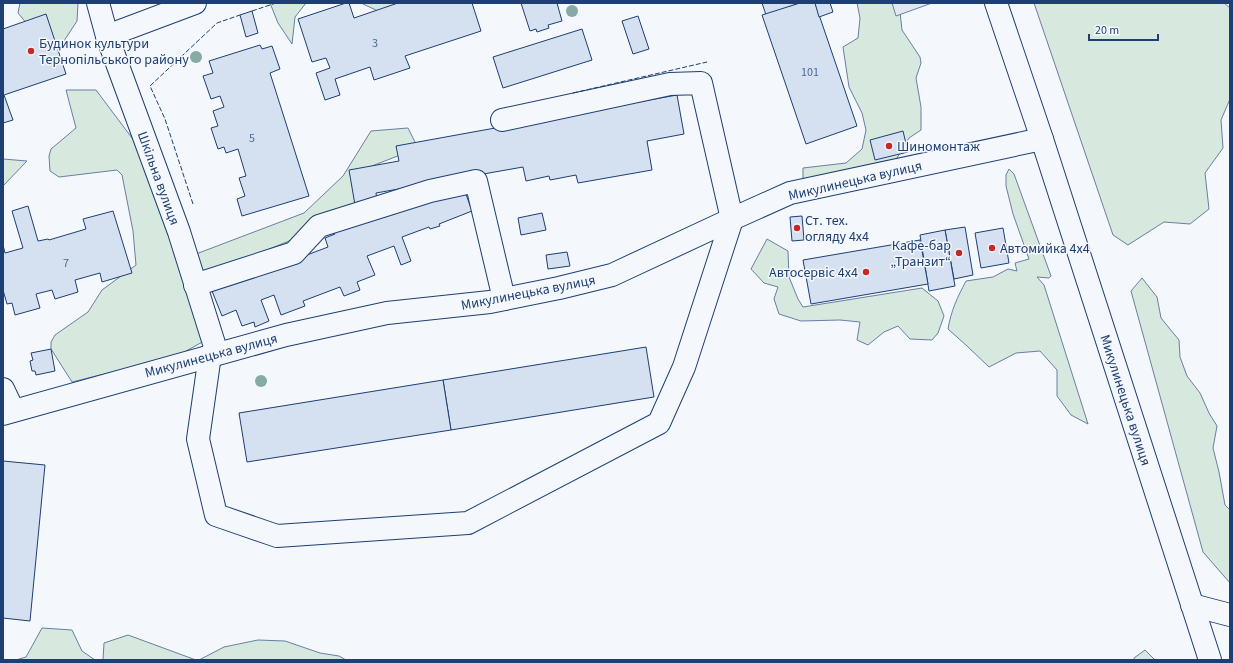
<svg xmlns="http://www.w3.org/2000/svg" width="1233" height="663" viewBox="0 0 1233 663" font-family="'Source Sans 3',sans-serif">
<rect width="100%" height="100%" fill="#f4f7fb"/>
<g fill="#d7e8df" stroke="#687fa3">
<path d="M 20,3 L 78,3 L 77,21 L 62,44 L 37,36 L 18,13 Z"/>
<path d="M 270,3 L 306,3 L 295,17 L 292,44 L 278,23 Z"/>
<path d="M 361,3 L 397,3 L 393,16 L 378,11 Z"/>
<path d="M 857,3 L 899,3 L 902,30 L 920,57 L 921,63 L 916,78 L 921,107 L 921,130 L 909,138 L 897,158 L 891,176 L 841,190 L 803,178 L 803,168 L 846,163 L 862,149 L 866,130 L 862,113 L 849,87 L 843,47 L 858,38 L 860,18 Z"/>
<path d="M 1034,3 L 1224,3 L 1230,8 L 1230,99 L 1221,120 L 1223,148 L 1205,173 L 1209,209 L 1190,224 L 1164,222 L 1128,245 L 1113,235 Z"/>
<path d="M 66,90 L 96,90 L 147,158 L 206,340 L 177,356 L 72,382 L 51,349 L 51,342 L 55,335 L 88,312 L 102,290 L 136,265 L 133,231 L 122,175 L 117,170 L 59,177 L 50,171 L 49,156 L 51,149 L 76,128 Z"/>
<path d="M 408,128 L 418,148 L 372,166 L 363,173 L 355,205 L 342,220 L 249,257 L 193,276 L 196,254 L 304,213 L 343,176 L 371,131 Z"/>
<path d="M 3,159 L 27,161 L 3,186 Z"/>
<path d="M 1009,169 L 1014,174 L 1051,276 L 1049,278 L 1037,277 L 1044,285 L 1088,424 L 1071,415 L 1057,396 L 1057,370 L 1040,351 L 1016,353 L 989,367 L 967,346 L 948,329 C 951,311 957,298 966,281 L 993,277 L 1008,269 L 1017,271 L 1015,263 L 1029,259 L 1013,214 L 1006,186 L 1006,175 Z"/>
<path d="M 767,239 L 788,251 L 789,277 L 798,299 L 803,307 L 922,288 L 938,301 L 944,316 L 938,333 L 932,340 L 910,339 L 898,326 L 884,332 L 868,345 L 857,340 L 860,322 L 840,320 L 801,321 L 779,314 L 774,299 L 778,287 L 764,283 L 751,269 Z"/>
<path d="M 1142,278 L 1157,297 L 1161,318 L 1179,340 L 1180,357 L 1187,376 L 1200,393 L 1209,413 L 1217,426 L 1213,448 L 1219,472 L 1225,505 L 1230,510 L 1230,583 L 1203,552 L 1131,291 Z"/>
<path d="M 42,628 L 72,630 L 82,651 L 95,660 L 16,660 L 26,657 Z"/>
<path d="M 128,635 L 196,660 L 103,660 L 104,643 Z"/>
<path d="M 258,640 L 285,641 L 320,653 L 339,656 L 346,660 L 199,660 L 224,647 Z"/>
<path d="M 1145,650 L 1155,660 L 1134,660 L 1134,658 Z"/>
</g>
<path fill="#e3e8f0" stroke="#687fa3" d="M 892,3 L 932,3 L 896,16 Z"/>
<g fill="#d5e0f0" stroke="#1d3f73">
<path d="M 346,3 L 349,3 L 354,18 L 398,3 L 472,3 L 481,31 L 405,56 L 410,68 L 374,80 L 370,67 L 335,79 L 340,95 L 325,100 L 316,73 L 330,68 L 326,58 L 312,62 L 298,19 Z"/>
<path d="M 521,3 L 557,3 L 562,21 L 548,25 L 549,28 L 537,32 L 536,29 L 530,31 Z"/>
<path d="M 762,3 L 800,3 L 766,15 Z"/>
<path d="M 800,3 L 815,3 L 857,126 L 806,144 L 762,15 Z"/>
<path d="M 815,3 L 830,3 L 833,12 L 819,17 Z"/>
<path d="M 252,11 L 258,33 L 246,37 L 240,15 Z"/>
<path d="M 46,14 L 66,74 L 4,95 L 13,120 L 3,123 L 3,29 Z"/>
<path d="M 638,16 L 649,49 L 633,54 L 622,21 Z"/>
<path d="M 582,29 L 592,60 L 503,88 L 493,57 Z"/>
<path d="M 260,45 L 262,49 L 272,46 L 280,69 L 270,73 L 309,196 L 242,216 L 237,199 L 245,196 L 239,178 L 246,176 L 238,149 L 226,153 L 224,147 L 218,149 L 211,128 L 218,126 L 213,111 L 224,107 L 220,96 L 211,99 L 203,76 L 213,73 L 209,61 Z"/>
<path d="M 677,95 L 684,134 L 647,141 L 652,170 L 578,183 L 576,175 L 550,180 L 549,176 L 526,181 L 523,167 L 376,193 L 377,201 L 355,205 L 349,170 L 399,161 L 396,146 Z"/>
<path d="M 903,131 L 908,152 L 875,160 L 870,140 Z"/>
<path d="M 463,186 L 472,211 L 439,224 L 440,226 L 430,229 L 429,227 L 402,237 L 411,261 L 401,265 L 394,246 L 367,256 L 375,275 L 357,282 L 360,290 L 344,296 L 340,287 L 303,301 L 305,306 L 281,315 L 274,295 L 261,300 L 269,321 L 255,327 L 254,322 L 242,326 L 236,310 L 222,316 L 212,291 L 328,247 L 325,238 L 335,234 L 333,231 Z"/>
<path d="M 28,206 L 38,241 L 48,239 L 49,240 L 86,229 L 83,219 L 113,211 L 132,273 L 102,282 L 100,273 L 75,280 L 78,292 L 55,299 L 52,290 L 36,294 L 40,308 L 15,315 L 12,303 L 7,304 L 3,290 L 3,245 L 5,253 L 23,248 L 12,211 Z"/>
<path d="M 542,213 L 546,230 L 521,235 L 518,218 Z"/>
<path d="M 802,216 L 804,240 L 792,241 L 790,217 Z"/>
<path d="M 965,227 L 973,275 L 954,279 L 945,230 Z"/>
<path d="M 1003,228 L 1009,263 L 981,268 L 975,233 Z"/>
<path d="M 945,230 L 955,286 L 929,291 L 920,235 Z"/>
<path d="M 920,240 L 928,284 L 811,304 L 803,260 Z"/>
<path d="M 567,252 L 570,266 L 548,269 L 546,255 Z"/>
<path d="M 646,347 L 654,397 L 451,430 L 443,380 Z"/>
<path d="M 51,349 L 55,371 L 36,375 L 35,371 L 32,371 L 30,361 L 33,360 L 31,353 Z"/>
<path d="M 443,380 L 451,430 L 247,462 L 239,413 Z"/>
<path d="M 3,461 L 45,465 L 30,621 L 3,618 Z"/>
</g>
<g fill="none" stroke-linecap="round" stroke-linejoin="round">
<g stroke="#1d3f73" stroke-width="24">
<g id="minor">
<path d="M 98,3 L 107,36 L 179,232 L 217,353"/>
<path d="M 107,36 L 195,3"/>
<path d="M 195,285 L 294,253 L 319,226 L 430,191 L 476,181 L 504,299"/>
<path d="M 210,355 L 198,439 L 216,515 L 277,536 L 468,523 L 659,423 L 684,367 L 732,219 L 701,83 L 670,84 L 502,120"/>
<path d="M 3,389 L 13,410"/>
<path d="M 3,414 L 286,335 L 387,313 L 490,302 L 559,288 L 612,275 L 732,219 L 790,193 L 1042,139"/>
<path d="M 1192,605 L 1230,615"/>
</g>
</g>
<g stroke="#1d3f73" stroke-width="24">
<path id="highway" d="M 996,3 L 1042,139 L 1210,660"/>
</g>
<use href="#minor" stroke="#f4f7fb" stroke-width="22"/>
<use href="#highway" stroke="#f4f7fb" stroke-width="22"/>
<g stroke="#1d3f73" stroke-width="1" stroke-dasharray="5 2" stroke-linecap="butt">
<path d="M 252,11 L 276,3"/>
<path d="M 573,93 L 707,62"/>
<path d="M 193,204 L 165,119 L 150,86 L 217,23 L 240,15"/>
</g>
</g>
<g fill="#86aba6">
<circle cx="572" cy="11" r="6"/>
<circle cx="196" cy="57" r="6"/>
<circle cx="261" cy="381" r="6"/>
</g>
<g fill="#c62828" stroke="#f4f7fb" stroke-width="1.5">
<circle cx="31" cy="51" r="4"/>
<circle cx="889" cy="146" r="4"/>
<circle cx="797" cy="228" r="4"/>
<circle cx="992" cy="248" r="4"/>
<circle cx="959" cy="253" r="4"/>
<circle cx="866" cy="272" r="4"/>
</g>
<g text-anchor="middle" stroke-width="3" stroke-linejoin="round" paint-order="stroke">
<g font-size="12" fill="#4b6792">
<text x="375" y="47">3</text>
<text x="810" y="76">101</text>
<text x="252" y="142">5</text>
<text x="66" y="267">7</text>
</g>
<g font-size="14" fill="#1d3f73" stroke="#f4f7fb" text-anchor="start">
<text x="39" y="48">Будинок культури<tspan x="39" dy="16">Тернопільського району</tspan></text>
<text x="897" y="151">Шиномонтаж</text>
<text x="805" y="225">Ст. тех.<tspan x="805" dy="16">огляду 4х4</tspan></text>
<text x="951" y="250" text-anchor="end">Кафе-бар<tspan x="951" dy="16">„Транзит“</tspan></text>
<text x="1000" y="253">Автомийка 4х4</text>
<text x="858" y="277" text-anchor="end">Автосервіс 4х4</text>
</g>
<g font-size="14" fill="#1d3f73" stroke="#f4f7fb">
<text transform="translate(159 178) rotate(70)" y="5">Шкільна вулиця</text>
<text transform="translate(855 180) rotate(-13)" y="5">Микулинецька вулиця</text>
<text transform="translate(528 292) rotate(-11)" y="5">Микулинецька вулиця</text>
<text transform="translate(211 355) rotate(-15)" y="5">Микулинецька вулиця</text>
<text transform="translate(1126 400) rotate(72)" y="5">Микулинецька вулиця</text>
</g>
</g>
<rect width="1233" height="663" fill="none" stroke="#1d3f73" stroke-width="8"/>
<path d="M1089 34v6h69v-6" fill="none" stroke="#1d3f73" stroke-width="2"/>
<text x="1095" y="34" font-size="12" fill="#1d3f73" stroke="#f4f7fb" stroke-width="3" paint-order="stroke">20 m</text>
</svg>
